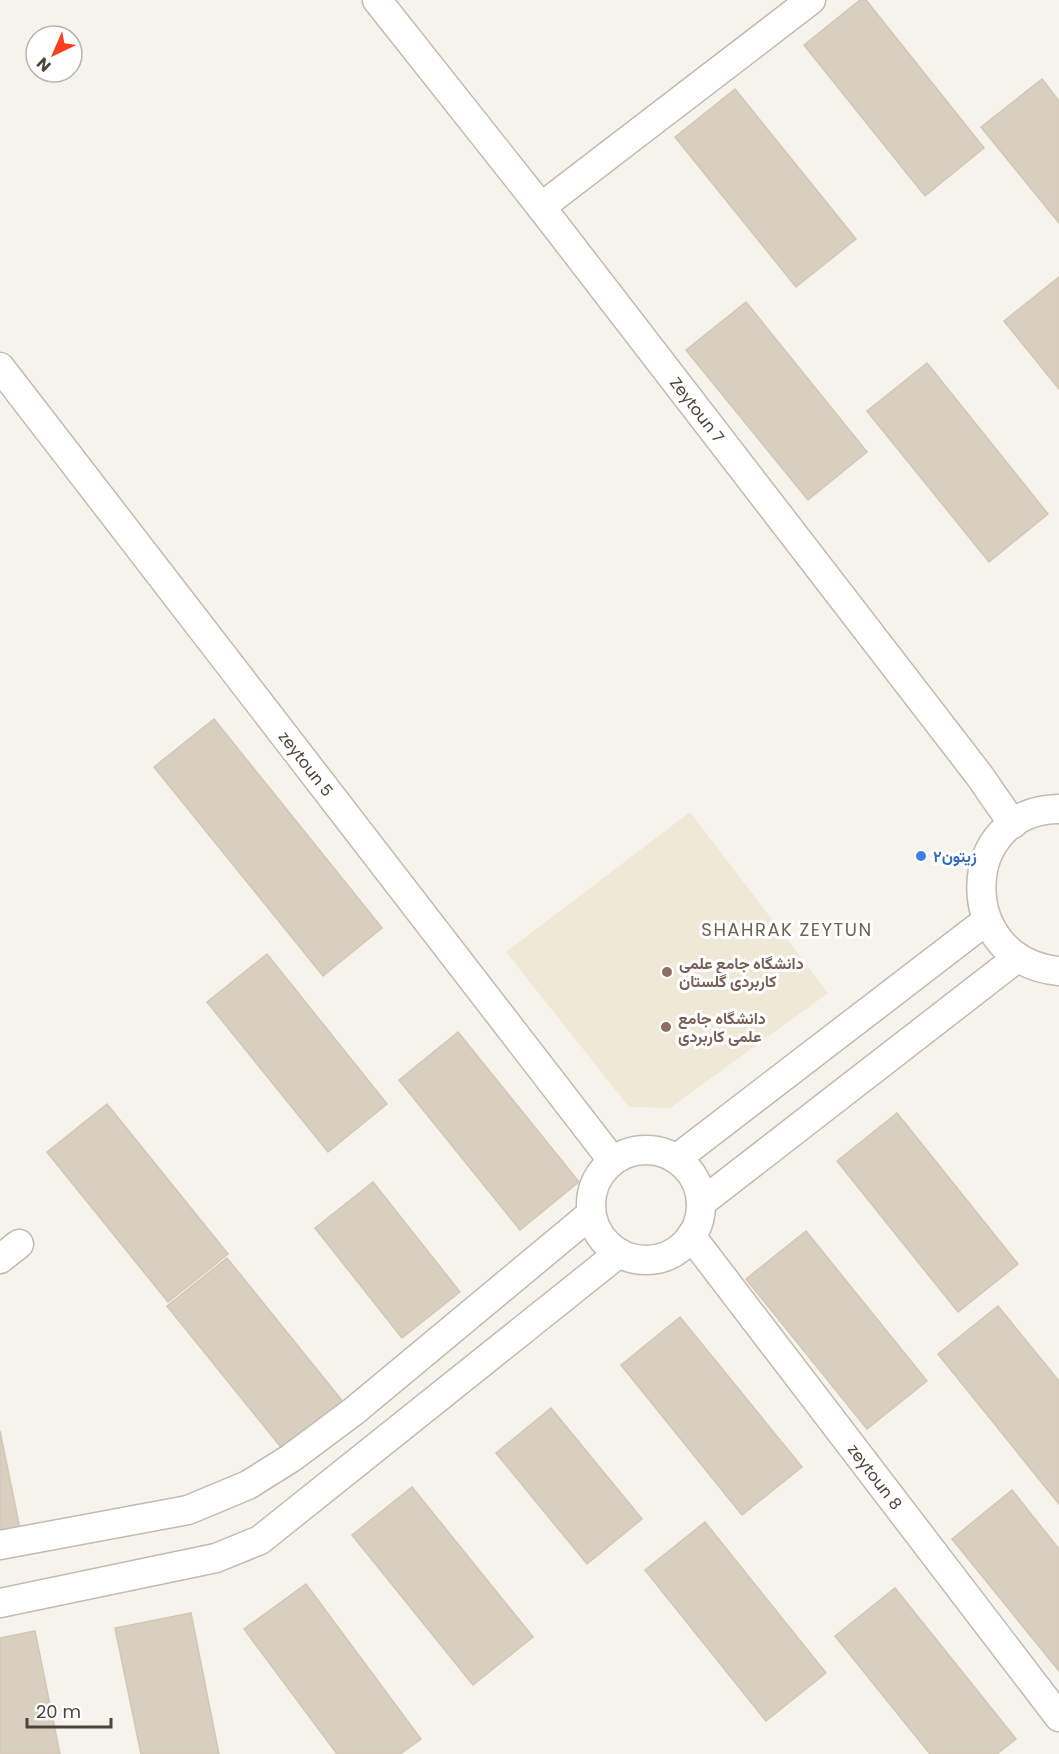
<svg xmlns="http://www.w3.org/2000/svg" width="1059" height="1754" viewBox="0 0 1059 1754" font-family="Poppins,Vazirmatn,sans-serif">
<rect width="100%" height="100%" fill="#f6f3ec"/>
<path fill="#efe8d6" d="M 690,812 L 828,993 L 670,1108 L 629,1107 L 506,952 Z"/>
<g fill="#d8cfc1" stroke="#d3c7b4" stroke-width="1.5">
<path d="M 860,0 L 866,0 L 984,148 L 925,196 L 804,45 Z"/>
<path d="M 1042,79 L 1059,101 L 1059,223 L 981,127 Z"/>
<path d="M 735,89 L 856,239 L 796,287 L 675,137 Z"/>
<path d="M 1059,277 L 1059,389 L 1004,321 Z"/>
<path d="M 746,302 L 867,452 L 808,500 L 686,350 Z"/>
<path d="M 927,363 L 1048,514 L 989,562 L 867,411 Z"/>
<path d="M 214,719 L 382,928 L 323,976 L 154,767 Z"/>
<path d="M 267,954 L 387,1104 L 328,1152 L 207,1002 Z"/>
<path d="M 458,1032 L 579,1182 L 520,1230 L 399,1080 Z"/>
<path d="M 107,1104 L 228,1254 L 168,1302 L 47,1152 Z"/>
<path d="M 897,1113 L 1018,1264 L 958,1312 L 837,1161 Z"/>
<path d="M 373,1182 L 460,1292 L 402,1338 L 315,1228 Z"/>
<path d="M 806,1231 L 927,1381 L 867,1429 L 746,1279 Z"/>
<path d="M 227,1258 L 348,1408 L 288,1456 L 167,1306 Z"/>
<path d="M 998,1306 L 1059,1381 L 1059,1504 L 938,1354 Z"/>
<path d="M 680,1317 L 802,1467 L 742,1515 L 621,1365 Z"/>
<path d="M 551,1408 L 642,1519 L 587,1564 L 496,1453 Z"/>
<path d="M 0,1431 L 21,1534 L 0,1538 Z"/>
<path d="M 412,1487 L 533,1637 L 473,1685 L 352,1535 Z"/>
<path d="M 1012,1490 L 1059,1549 L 1059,1671 L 952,1539 Z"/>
<path d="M 705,1522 L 826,1673 L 766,1721 L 645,1570 Z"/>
<path d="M 306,1584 L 421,1739 L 400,1754 L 337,1754 L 244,1629 Z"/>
<path d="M 895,1588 L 1016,1739 L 997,1754 L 930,1754 L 835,1636 Z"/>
<path d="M 191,1613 L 219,1754 L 141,1754 L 115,1628 Z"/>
<path d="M 35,1631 L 60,1754 L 0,1754 L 0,1638 Z"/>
</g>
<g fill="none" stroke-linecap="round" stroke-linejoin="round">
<g stroke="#c2bbae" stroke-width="31">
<g id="minor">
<path id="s1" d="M 377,0 L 541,207 L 979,775 L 1013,824"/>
<path d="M 541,207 L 811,0"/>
<path id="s2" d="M 0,367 L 612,1160"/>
<path d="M 1059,809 C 957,810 954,961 1059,971"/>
<circle cx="646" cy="1205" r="55"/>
<path d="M 676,1159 L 986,921"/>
<path d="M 701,1203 L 1017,958"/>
<path id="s3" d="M 691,1236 L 1059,1717"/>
<path d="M 0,1259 L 19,1244"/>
<path d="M 0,1545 L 188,1510 L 248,1485 L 291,1458 L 354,1411 L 591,1214"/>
<path d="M 0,1603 L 216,1558 L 260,1540 L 619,1253"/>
</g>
</g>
<use href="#minor" stroke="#fff" stroke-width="28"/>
</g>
<circle fill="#3f7fe0" stroke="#fff" stroke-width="2" cx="921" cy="856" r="6"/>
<g fill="#8d6e63" stroke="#fff" stroke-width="2">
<circle cx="667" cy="972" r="6"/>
<circle cx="666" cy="1027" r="6"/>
</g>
<g text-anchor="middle" stroke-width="6" stroke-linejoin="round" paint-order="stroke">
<g font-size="16" fill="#4b4439" stroke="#fff">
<text dy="6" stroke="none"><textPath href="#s1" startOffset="520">Zeytoun 7</textPath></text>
<text dy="6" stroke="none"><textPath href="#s2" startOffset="501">zeytoun 5</textPath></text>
<text dy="6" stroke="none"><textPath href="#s3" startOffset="303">zeytoun 8</textPath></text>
</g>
<g font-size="16" font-weight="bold" fill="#366cbe" stroke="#fff" text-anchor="start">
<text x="933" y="862">زیتون۲</text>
</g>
<g font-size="16" font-weight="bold" fill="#785e54" stroke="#fff" text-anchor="start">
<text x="679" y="969">دانشگاه جامع علمی<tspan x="679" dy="18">کاربردی گلستان</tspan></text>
<text x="678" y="1024">دانشگاه جامع<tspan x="678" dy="18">علمی کاربردی</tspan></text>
</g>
<g font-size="18" letter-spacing="1.5" fill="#6e6250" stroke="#fff">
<text x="787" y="936">SHAHRAK ZEYTUN</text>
</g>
</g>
<g transform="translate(54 54) rotate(224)"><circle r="28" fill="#ffffff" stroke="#b7b4b0" stroke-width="1.5"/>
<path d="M0-4.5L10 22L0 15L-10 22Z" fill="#fc3f1d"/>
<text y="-9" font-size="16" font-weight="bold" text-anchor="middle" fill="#4b4439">N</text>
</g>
<path d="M27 1718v9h84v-9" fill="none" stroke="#4b4439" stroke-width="3"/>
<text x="36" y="1718" font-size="18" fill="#4b4439" stroke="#ffffff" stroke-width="4.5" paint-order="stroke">20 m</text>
</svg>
